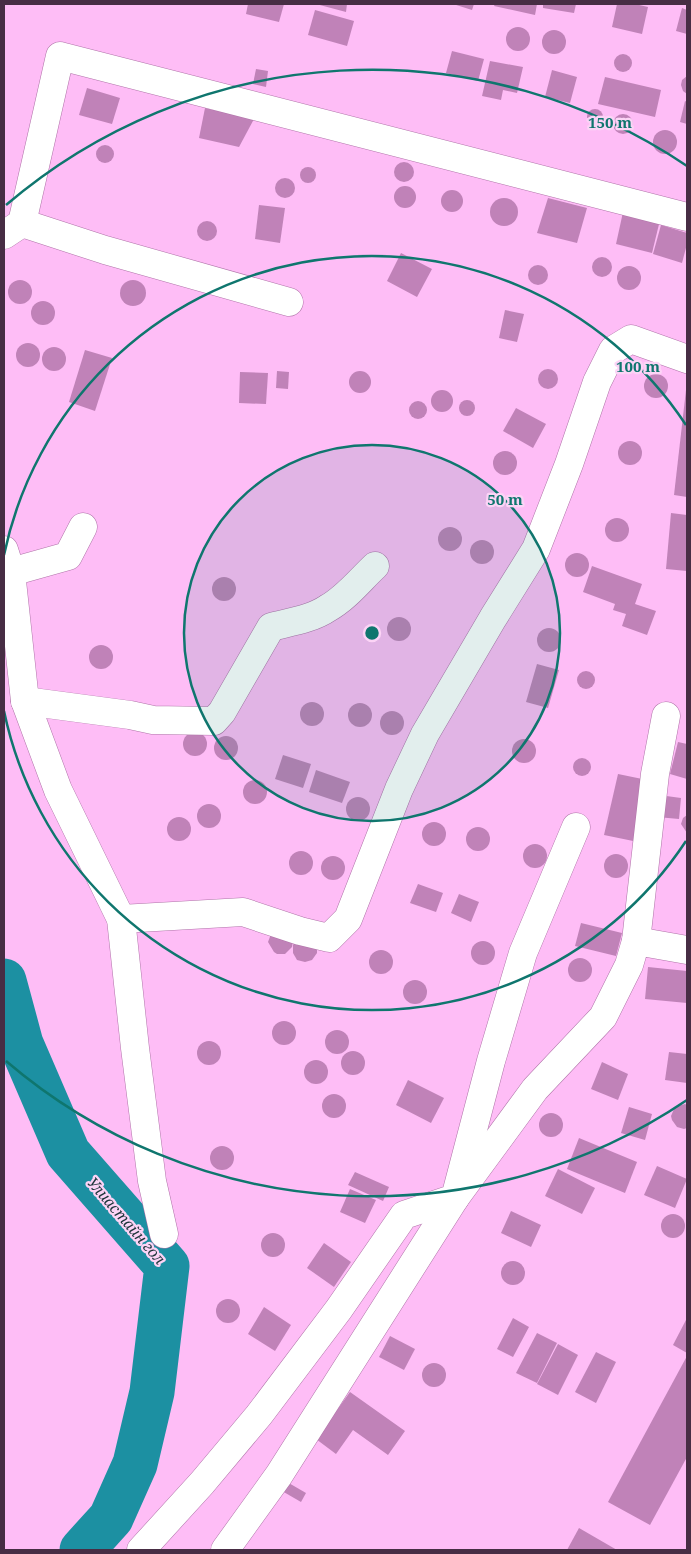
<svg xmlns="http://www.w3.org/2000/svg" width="691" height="1554" viewBox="0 0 691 1554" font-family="'Noto Serif',serif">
<rect width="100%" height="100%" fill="#febdf6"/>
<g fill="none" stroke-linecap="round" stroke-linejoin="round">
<path stroke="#1c90a2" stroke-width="45" d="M 4,981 L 21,1044 L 68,1153 L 167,1266 L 152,1392 L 135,1464 L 111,1518 L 82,1550"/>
</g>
<g fill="#c082b8">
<path d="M 248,4 L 284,4 L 279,22 L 246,14 Z"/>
<path d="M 316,4 L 347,4 L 346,12 Z"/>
<path d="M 453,4 L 474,4 L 472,10 Z"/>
<path d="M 495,4 L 537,4 L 535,15 L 494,6 Z"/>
<path d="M 543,4 L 576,4 L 574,13 L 543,8 Z"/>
<path d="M 617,4 L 635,4 L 648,7 L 642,34 L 612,27 Z"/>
<path d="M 682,8 L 687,10 L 687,34 L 676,31 Z"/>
<path d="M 315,10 L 354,21 L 347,46 L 308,35 Z"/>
<circle cx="518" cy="39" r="12"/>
<circle cx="554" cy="42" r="12"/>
<path d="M 452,51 L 484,59 L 478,81 L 446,73 Z"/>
<circle cx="623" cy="63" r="9"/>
<path d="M 490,61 L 523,67 L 517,93 L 503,90 L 501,100 L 482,96 Z"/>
<path d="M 256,69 L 268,71 L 266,87 L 253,84 Z"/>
<path d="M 552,70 L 577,77 L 570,103 L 545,97 Z"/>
<path d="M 687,76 L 687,94 L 683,91 L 681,85 L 682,80 Z"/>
<path d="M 605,77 L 661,90 L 655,117 L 598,104 Z"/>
<path d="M 87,88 L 120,98 L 112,124 L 79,115 Z"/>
<path d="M 685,101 L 687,102 L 687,124 L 680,122 Z"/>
<path d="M 205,108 L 254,119 L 239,147 L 199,138 Z"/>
<circle cx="595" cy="117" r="8"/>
<circle cx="623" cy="124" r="10"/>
<circle cx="665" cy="142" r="12"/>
<circle cx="105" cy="154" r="9"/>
<circle cx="404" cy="172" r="10"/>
<circle cx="308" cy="175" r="8"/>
<circle cx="285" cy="188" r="10"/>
<circle cx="405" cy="197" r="11"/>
<circle cx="452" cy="201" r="11"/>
<path d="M 548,198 L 587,208 L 577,243 L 537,233 Z"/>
<circle cx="504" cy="212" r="14"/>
<path d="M 259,205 L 285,208 L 280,243 L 255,239 Z"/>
<path d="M 623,212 L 660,220 L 652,253 L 616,244 Z"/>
<circle cx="207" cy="231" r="10"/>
<path d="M 661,225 L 687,233 L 687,244 L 682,263 L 653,254 Z"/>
<path d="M 401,253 L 432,269 L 417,297 L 387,281 Z"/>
<circle cx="602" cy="267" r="10"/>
<circle cx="538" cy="275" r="10"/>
<circle cx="629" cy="278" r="12"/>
<circle cx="20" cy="292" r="12"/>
<circle cx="133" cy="293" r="13"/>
<circle cx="43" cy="313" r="12"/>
<path d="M 505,310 L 524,314 L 517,342 L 499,338 Z"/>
<circle cx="28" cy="355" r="12"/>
<circle cx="54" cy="359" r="12"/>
<path d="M 85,350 L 112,358 L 95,411 L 69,402 Z"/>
<circle cx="548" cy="379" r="10"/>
<path d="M 277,371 L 289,372 L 288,389 L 276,388 Z"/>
<circle cx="360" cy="382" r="11"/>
<path d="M 240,372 L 268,373 L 266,404 L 239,403 Z"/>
<circle cx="656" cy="386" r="12"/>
<circle cx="442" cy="401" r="11"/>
<path d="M 686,390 L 687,390 L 687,497 L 674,495 Z"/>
<circle cx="467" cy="408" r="8"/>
<circle cx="418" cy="410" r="9"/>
<path d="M 516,408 L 546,424 L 533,448 L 503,431 Z"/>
<circle cx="630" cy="453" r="12"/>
<circle cx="505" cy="463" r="12"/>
<path d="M 671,513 L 687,515 L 687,571 L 666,569 Z"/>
<circle cx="617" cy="530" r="12"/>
<circle cx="450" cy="539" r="12"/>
<circle cx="482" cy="552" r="12"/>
<circle cx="577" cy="565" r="12"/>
<path d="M 592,566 L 642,584 L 635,604 L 656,611 L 647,635 L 622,626 L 626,614 L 613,610 L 615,604 L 583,592 Z"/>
<circle cx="224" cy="589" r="12"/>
<circle cx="399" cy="629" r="12"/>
<circle cx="549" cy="640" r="12"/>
<circle cx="101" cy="657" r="12"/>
<path d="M 537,664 L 559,670 L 548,708 L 526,702 Z"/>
<circle cx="586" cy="680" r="9"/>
<circle cx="312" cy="714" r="12"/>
<circle cx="360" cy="715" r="12"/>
<circle cx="392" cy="723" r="12"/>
<circle cx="195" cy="744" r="12"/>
<circle cx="226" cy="748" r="12"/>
<circle cx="524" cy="751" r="12"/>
<path d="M 678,742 L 687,744 L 687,779 L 670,774 Z"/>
<path d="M 283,755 L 311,764 L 303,788 L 275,779 Z"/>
<circle cx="582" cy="767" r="9"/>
<path d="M 316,770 L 350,782 L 342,803 L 309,792 Z"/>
<path d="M 618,774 L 652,781 L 638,842 L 604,835 Z"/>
<circle cx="255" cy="792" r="12"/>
<path d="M 659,795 L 681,798 L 679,819 L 657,817 Z"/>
<circle cx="358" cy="809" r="12"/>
<circle cx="209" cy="816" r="12"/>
<path d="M 687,815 L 687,833 L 681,824 L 683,818 Z"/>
<circle cx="179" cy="829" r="12"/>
<circle cx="434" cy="834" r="12"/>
<circle cx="478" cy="839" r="12"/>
<circle cx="535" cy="856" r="12"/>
<circle cx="301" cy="863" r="12"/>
<circle cx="616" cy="866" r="12"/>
<circle cx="333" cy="868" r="12"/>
<path d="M 418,884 L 443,893 L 436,912 L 410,903 Z"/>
<path d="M 459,894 L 479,902 L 471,922 L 451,913 Z"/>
<path d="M 581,923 L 622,933 L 616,956 L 575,946 Z"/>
<path d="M 271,934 L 293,941 L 292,947 L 285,954 L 277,954 L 274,952 L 268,942 Z"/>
<circle cx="483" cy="953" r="12"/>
<path d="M 295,942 L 317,949 L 317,953 L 312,960 L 305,962 L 297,960 L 293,953 L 293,945 Z"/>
<circle cx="381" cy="962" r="12"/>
<circle cx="580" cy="970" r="12"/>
<path d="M 648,967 L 687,971 L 687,1003 L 645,999 Z"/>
<circle cx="415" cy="992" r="12"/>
<circle cx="284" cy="1033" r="12"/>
<circle cx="337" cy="1042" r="12"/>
<circle cx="209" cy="1053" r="12"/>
<circle cx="353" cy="1063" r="12"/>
<path d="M 669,1052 L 687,1054 L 687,1083 L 665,1080 Z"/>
<circle cx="316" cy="1072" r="12"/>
<path d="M 602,1062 L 628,1074 L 618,1100 L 591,1089 Z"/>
<path d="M 408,1080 L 444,1098 L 431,1123 L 396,1105 Z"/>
<circle cx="334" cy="1106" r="12"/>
<path d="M 685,1104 L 687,1105 L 687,1128 L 684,1129 L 677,1127 L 672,1120 L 671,1116 L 674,1109 L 678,1106 Z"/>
<path d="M 629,1107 L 652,1114 L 645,1140 L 621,1133 Z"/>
<circle cx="551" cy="1125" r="12"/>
<path d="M 579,1138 L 637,1162 L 625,1193 L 567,1169 Z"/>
<circle cx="222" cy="1158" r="12"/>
<path d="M 657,1166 L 687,1179 L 675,1208 L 644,1195 Z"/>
<path d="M 558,1169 L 595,1188 L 582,1214 L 545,1196 Z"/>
<path d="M 355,1172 L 389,1187 L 383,1201 L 348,1185 Z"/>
<path d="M 350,1189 L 376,1200 L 365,1223 L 340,1212 Z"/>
<path d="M 511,1211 L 541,1225 L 531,1247 L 501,1233 Z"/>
<circle cx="673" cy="1226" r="12"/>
<circle cx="273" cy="1245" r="12"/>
<path d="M 324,1243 L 351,1262 L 334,1287 L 307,1268 Z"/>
<circle cx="513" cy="1273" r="12"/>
<circle cx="228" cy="1311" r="12"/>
<path d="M 264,1307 L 291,1325 L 275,1351 L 248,1334 Z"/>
<path d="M 513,1318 L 529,1327 L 513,1357 L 497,1349 Z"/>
<path d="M 687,1318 L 687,1353 L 673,1345 Z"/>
<path d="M 537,1333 L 557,1343 L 537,1383 L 516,1373 Z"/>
<path d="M 390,1336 L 415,1349 L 404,1370 L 379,1357 Z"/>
<path d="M 558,1344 L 578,1355 L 558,1395 L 537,1384 Z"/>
<path d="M 596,1352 L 616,1362 L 596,1403 L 575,1392 Z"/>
<path d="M 687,1356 L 687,1457 L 650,1525 L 608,1502 Z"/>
<circle cx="434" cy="1375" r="12"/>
<path d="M 350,1392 L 405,1431 L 388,1455 L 353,1430 L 336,1454 L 316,1439 Z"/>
<path d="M 287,1482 L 306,1493 L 301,1502 L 282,1491 Z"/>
<path d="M 579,1528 L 617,1550 L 567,1550 Z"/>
</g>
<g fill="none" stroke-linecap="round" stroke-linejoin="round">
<g stroke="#b074a9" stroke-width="29">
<g id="street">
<path d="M 22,223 L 105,250 L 289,302"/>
<path d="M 4,235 L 22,223 L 60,56 L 687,217"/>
<path d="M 4,550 L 11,572 L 25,701 L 58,790 L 121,919 L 135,1048 L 152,1181 L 164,1234"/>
<path d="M 11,572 L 68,556 L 83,527"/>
<path d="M 25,701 L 130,715 L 153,720 L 214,721 L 222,712 L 271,627 C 290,622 312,619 328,608 C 346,598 360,580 375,566"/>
<path d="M 121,919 L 243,912 L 300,931 L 329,938 L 348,919 L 399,789 L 425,734 L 493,618 L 536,549 L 569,464 L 597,382 L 613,350 L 631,339 L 687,359"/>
<path d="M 636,941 L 655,774 L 666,716"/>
<path d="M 141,1550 L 202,1483 L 259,1415 L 339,1309 L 404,1215 L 455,1198 L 491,1061 L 523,953 L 576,827"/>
<path d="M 225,1550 L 279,1475 L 455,1198 L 535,1089 L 603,1017 L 629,965 L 636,941 L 687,950"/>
</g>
</g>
<use href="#street" stroke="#fff" stroke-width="28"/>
</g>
<circle cx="372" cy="633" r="188" fill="#0f766e" fill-opacity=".12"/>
<g fill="none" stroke="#0f766e" stroke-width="2.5">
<circle cx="372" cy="633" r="188"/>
<path d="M686 841A376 376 0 0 1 4 711M4 555A376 376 0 0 1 686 425"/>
<path d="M687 1100A563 563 0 0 1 6 1061M6 205A563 563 0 0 1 687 166"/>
</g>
<g text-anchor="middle" stroke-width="4.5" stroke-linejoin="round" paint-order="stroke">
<g font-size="15" font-style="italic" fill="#1e353a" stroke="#fcd4f6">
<text transform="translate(126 1221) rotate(49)" y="5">Улиастайн гол</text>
</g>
</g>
<circle cx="372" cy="633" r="8" fill="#0f766e" stroke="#fcd4f6" stroke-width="2.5"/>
<g font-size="15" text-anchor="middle" font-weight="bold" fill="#0f766e" stroke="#fcd4f6" stroke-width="4.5" stroke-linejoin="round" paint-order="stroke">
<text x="610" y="128">150 m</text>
<text x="638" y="372">100 m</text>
<text x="505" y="505">50 m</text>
</g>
<rect width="691" height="1554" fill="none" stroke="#472d44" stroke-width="10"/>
</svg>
